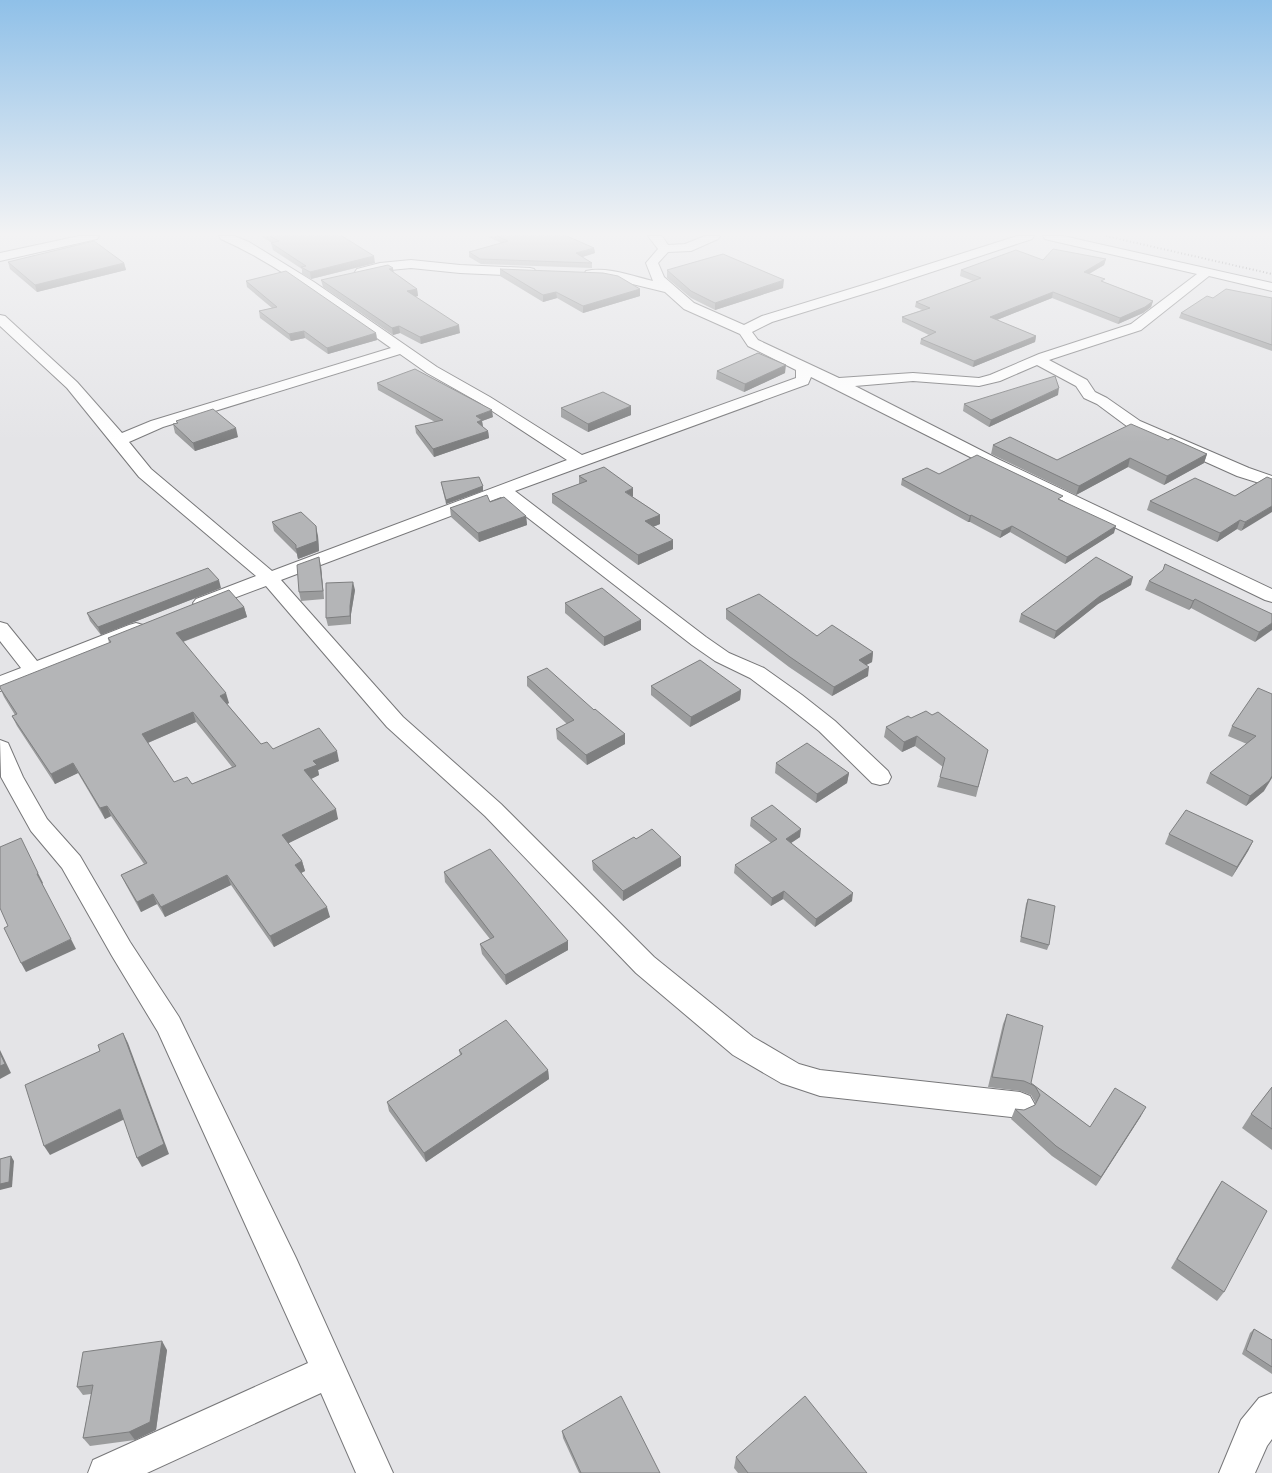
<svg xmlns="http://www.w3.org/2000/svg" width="1272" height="1473" viewBox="0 0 1272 1473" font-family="Helvetica,sans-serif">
<rect width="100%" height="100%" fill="#e4e4e7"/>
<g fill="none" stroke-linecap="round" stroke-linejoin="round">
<g stroke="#777779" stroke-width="2">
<g id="minor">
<path d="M 79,236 L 99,236 L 97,239 L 0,261 L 0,253 Z"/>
<path d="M 219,236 L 234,236 L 249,242 L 314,282 L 437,367 L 490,397 L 582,455 L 796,378 L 796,370 L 748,346 L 740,334 L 684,309 L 665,292 L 620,281 L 590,278 L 586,277 L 584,274 L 586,271 C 606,266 633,276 653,281 L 646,263 L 658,249 L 648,236 L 662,236 L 668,245 L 685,244 L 705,236 L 720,236 L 718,239 L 691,251 L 668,252 L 658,263 L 664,277 L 694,303 L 744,325 L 762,316 L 873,282 L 1017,236 L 1034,236 L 1032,239 L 883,288 L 772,322 L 752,332 L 758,340 L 839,378 L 913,373 L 979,378 L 990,375 L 1039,354 L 1131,324 L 1197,274 L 1049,240 L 1045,239 L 1043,236 L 1063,236 L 1272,283 L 1272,291 L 1209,276 L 1141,330 L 1049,360 L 1087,380 L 1095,392 L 1107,398 L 1140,421 L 1249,468 L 1272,476 L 1272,487 L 1237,476 L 1128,427 L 1097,404 L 1084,398 L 1076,386 L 1037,365 L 1000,381 L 979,386 L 913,381 L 855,386 L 1000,460 L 1272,589 L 1272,602 L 1265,600 L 988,466 L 811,377 L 808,384 L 515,491 L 706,637 L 729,653 L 764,668 L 802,695 L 835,721 L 888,771 L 891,777 L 888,783 L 880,785 L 872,783 L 819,731 L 786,705 L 750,678 L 715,661 L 692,645 L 501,497 L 281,580 L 403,717 L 501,804 L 654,957 L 753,1037 L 799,1064 L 820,1070 L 1020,1092 L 1030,1096 L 1035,1105 L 1030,1114 L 1020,1118 L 820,1096 L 781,1083 L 733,1055 L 636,973 L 485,816 L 387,727 L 266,586 L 210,607 L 203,609 L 196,607 L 193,603 L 196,599 L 256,576 L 139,477 L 67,388 L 0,326 L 0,315 L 5,316 L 77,382 L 122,433 L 151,421 L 391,348 C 337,310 280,265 221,239 ZM 400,354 L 427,373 L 480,403 L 567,460 L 272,571 L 151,469 L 129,442 L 163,427 Z"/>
<path d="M 411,260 L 460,265 L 530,268 L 534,269 L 536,272 L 534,275 L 530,276 L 460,273 L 411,268 L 380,271 L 361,276 L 357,275 L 355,272 L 357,269 L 380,263 Z"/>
<path d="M 0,622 L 7,624 L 37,661 L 129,625 L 136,623 L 143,625 L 146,629 L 143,633 L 0,691 L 0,676 L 21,668 L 0,641 Z"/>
<path d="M 0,740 L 8,743 L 23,777 L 47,819 L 80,856 L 130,942 L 179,1017 L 296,1258 L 393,1473 L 356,1473 L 321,1393 L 147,1473 L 88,1473 L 93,1460 L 308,1363 L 158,1032 L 112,956 L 62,868 L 31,831 L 1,777 Z"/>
<path d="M 1272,1393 L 1272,1439 L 1267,1446 L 1255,1473 L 1219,1473 L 1241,1420 L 1259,1398 Z"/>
</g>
</g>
<use href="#minor" fill="#fff" fill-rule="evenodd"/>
<path stroke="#646466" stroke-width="2" stroke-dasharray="1 2.5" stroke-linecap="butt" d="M 1106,236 L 1272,274"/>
</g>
<g fill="#9b9c9d" fill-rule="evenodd">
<path d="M 261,236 L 342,236 L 375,263 L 311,279 L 302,274 L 302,269 L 273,250 L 271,243 L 272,243 Z"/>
<path d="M 487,236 L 567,236 L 594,248 L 595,253 L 582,257 L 592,263 L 592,268 L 481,264 L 469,257 L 469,252 L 501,243 Z"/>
<path d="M 1106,259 L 1104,265 L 1089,274 L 1104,282 L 1153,301 L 1151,307 L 1143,313 L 1118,324 L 1052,298 L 997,320 L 1036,336 L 1035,342 L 973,367 L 920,344 L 921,339 L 929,335 L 902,322 L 902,317 L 922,310 L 915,307 L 916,302 L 973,281 L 960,276 L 961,270 L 1043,260 Z"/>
<path d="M 8,262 L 124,263 L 126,270 L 37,292 L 10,269 Z"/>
<path d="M 500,269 L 640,289 L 640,296 L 583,313 L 557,298 L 543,302 L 500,276 Z"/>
<path d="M 667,270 L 783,288 L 715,310 L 691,298 L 667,278 Z"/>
<path d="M 321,280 L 417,289 L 418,296 L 415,297 L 460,333 L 421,344 L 400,333 L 393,335 L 323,287 Z"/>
<path d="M 246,281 L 376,333 L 377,340 L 328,354 L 305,338 L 291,341 L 260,318 L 259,311 L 272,308 L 247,287 Z"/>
<path d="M 1213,298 L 1272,298 L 1272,351 L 1179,318 L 1181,313 Z"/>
<path d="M 717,371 L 785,373 L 744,392 L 716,379 Z"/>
<path d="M 377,383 L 493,417 L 482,421 L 483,427 L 488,431 L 489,438 L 434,457 L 416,433 L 415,426 L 435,422 L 378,390 Z"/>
<path d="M 1058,395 L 989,427 L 963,411 L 964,404 Z"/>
<path d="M 561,408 L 631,415 L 588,432 L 561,417 Z"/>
<path d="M 176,421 L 238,437 L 195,451 L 175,433 L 173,424 L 177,423 Z"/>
<path d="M 1168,440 L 1207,454 L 1204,463 L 1164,485 L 1128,467 L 1076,495 L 991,454 L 993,445 L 1057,460 Z"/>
<path d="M 939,474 L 1062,500 L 1114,533 L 1065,564 L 1010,532 L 1000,538 L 970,522 L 968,522 L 901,485 L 902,479 Z"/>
<path d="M 579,476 L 633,497 L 660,515 L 660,524 L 653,527 L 673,549 L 638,565 L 552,503 L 552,494 L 579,484 Z"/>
<path d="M 1267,477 L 1241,531 L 1237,529 L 1217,542 L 1147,510 L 1150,501 L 1235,496 Z"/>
<path d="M 441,482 L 483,486 L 483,491 L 446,504 L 442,487 Z"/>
<path d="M 490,502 L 526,516 L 527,525 L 479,542 L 451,517 L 450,508 Z"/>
<path d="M 272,522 L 318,536 L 319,551 L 298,559 L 297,554 L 274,531 Z"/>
<path d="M 321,566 L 324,599 L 301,601 L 299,592 Z"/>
<path d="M 1163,570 L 1272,614 L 1255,642 L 1191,608 L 1189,610 L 1145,590 L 1149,581 Z"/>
<path d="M 1131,585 L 1098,604 L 1054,639 L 1019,622 L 1021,614 Z"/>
<path d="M 221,588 L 101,635 L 90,621 L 87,613 Z"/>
<path d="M 355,590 L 351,614 L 351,624 L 328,626 L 326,618 Z"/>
<path d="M 565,603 L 641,630 L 604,646 L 565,613 Z"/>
<path d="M 244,607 L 247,617 L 183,642 L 229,703 L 227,704 L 261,744 L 273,749 L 339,761 L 318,770 L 319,775 L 311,779 L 338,819 L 288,843 L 302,861 L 305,871 L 301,873 L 330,917 L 274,947 L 231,885 L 165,917 L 157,904 L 141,912 L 126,885 L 121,875 L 144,864 L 111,816 L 105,819 L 78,773 L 55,784 L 17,726 L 12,716 L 15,715 L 4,697 L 0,688 L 109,643 L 108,638 ZM 196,722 L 232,767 L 192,784 L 174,782 L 148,743 Z"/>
<path d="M 726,609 L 873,652 L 872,662 L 866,665 L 868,676 L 832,696 L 789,667 L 726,619 Z"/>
<path d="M 527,677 L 594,710 L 625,734 L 625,744 L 587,765 L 557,739 L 556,729 L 567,724 L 527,686 Z"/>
<path d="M 651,686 L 741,690 L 740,700 L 690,727 L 651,695 Z"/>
<path d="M 1272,694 L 1264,791 L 1246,806 L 1206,783 L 1210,773 L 1247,744 L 1228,736 L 1232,726 Z"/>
<path d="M 932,715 L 988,750 L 976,797 L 937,787 L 943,767 L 915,746 L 902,752 L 884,737 L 886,727 L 911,718 Z"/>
<path d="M 776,763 L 849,773 L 847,783 L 816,803 L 775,773 Z"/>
<path d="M 751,818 L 800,837 L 791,843 L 852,901 L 815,927 L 783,899 L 771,906 L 734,873 L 735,865 L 771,843 L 750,826 Z"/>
<path d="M 1169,834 L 1253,841 L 1248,851 L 1232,877 L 1165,844 Z"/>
<path d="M 636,839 L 681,857 L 681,866 L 623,901 L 593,870 L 592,861 Z"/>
<path d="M 444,872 L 568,941 L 568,950 L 506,985 L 482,954 L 480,944 L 490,939 L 445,882 Z"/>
<path d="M 1028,899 L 1049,945 L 1047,950 L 1020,942 L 1026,904 Z"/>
<path d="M 1007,1014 L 1031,1083 L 1090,1127 L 1141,1116 L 1096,1186 L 1052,1156 L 1011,1119 L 1015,1109 L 1024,1110 L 1035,1105 L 1036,1104 L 1031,1095 L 1020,1091 L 988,1087 L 1003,1024 Z"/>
<path d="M 459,1050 L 548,1070 L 549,1079 L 426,1162 L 389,1111 L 387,1102 L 460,1055 Z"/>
<path d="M 1272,1087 L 1272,1150 L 1242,1128 L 1251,1114 Z"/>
<path d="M 1222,1181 L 1224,1292 L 1217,1301 L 1171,1268 L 1216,1190 Z"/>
<path d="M 1254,1329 L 1272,1340 L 1272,1374 L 1242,1354 L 1250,1333 Z"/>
<path d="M 167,1350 L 156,1430 L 135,1440 L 90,1446 L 83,1438 L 91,1394 L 83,1395 L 77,1387 Z"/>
<path d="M 562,1431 L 660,1473 L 579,1473 L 563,1438 Z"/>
<path d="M 736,1457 L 867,1473 L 738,1473 L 734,1468 Z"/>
</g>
<g fill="#7e7f80">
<path d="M 594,248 L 595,253 L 576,259 L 576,253 Z"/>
<path d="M 374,256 L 375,263 L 311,279 L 310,272 Z"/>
<path d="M 1106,259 L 1104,265 L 1082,278 L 1084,272 Z"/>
<path d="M 124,263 L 126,270 L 37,292 L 35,285 Z"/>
<path d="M 393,268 L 394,275 L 389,269 Z"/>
<path d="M 784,280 L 783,288 L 715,310 L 715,303 Z"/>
<path d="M 417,289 L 418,296 L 408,298 L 407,291 Z"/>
<path d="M 640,289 L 640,296 L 583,313 L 583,306 Z"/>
<path d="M 556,292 L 557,298 L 543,302 L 543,295 Z"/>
<path d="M 1053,292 L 1052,298 L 989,323 L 990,317 Z"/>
<path d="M 1153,301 L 1151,307 L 1143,313 L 1118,324 L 1120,318 Z"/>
<path d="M 459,325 L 460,333 L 421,344 L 420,337 Z"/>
<path d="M 399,326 L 400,333 L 393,335 L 392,328 Z"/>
<path d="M 304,331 L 305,338 L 291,341 L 289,334 Z"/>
<path d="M 376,333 L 377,340 L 328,354 L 327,348 Z"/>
<path d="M 1036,336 L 1035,342 L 973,367 L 974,361 Z"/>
<path d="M 786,365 L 785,373 L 744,392 L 745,384 Z"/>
<path d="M 1059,388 L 1058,395 L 989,427 L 991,420 Z"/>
<path d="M 631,406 L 631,415 L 588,432 L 588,424 Z"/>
<path d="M 492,410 L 493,417 L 482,421 L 483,427 L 477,429 L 476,416 Z"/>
<path d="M 236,428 L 238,437 L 195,451 L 193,443 Z"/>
<path d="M 488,431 L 489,438 L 434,457 L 433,449 Z"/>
<path d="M 1207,454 L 1204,463 L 1164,485 L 1167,476 Z"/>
<path d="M 1130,458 L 1128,467 L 1076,495 L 1079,486 Z"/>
<path d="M 483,486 L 483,491 L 446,504 L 446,500 Z"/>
<path d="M 633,488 L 633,497 L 625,492 Z"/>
<path d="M 1272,506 L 1272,512 L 1241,531 L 1245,522 Z"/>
<path d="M 660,515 L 660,524 L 645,530 L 645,521 Z"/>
<path d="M 971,515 L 970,522 L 968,522 L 970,516 Z"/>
<path d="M 526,516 L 527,525 L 479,542 L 478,533 Z"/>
<path d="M 1240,520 L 1237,529 L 1217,542 L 1220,533 Z"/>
<path d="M 316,526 L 318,536 L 319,551 L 298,559 L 296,549 Z"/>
<path d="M 1012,526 L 1010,532 L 1000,538 L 1002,531 Z"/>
<path d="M 1116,526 L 1114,533 L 1065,564 L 1067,557 Z"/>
<path d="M 673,540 L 673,549 L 638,565 L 638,555 Z"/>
<path d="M 319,557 L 321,566 L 324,599 L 323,591 Z"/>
<path d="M 1133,577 L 1131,585 L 1098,604 L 1054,639 L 1056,631 L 1100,596 Z"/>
<path d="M 219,580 L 221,588 L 101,635 L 98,627 Z"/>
<path d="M 353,582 L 355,590 L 351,614 L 351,624 L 350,616 L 350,606 Z"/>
<path d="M 1195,599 L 1191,608 L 1189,610 L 1193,601 Z"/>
<path d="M 244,607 L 247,617 L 179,643 L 176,633 Z"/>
<path d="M 641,620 L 641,630 L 604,646 L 604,637 Z"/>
<path d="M 1272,623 L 1272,630 L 1255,642 L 1259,632 Z"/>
<path d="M 873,652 L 872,662 L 857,670 L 859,660 Z"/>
<path d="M 869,667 L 868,676 L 832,696 L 834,687 Z"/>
<path d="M 741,690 L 740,700 L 690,727 L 691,717 Z"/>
<path d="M 226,693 L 229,703 L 223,706 L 220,696 Z"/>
<path d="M 193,712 L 196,722 L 145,744 L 142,734 Z"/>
<path d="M 625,734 L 625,744 L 587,765 L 586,755 Z"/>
<path d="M 917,736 L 915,746 L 902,752 L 904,742 Z"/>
<path d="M 337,751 L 339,761 L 318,770 L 319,775 L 307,781 L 304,770 L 313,761 Z"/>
<path d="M 73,763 L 78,773 L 55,784 L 51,774 Z"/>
<path d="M 849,773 L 847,783 L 816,803 L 817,794 Z"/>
<path d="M 1272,776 L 1272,778 L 1264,791 L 1246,806 L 1250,796 Z"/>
<path d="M 107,806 L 111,816 L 105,819 L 100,808 Z"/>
<path d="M 336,809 L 338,819 L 285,845 L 282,835 Z"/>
<path d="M 801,829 L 800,837 L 785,847 L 786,839 Z"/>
<path d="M 1253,841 L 1248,851 L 1232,877 L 1237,867 Z"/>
<path d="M 681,857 L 681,866 L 623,901 L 623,891 Z"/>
<path d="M 302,861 L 305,871 L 297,875 L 295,865 Z"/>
<path d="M 38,873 L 43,883 L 42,884 L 37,874 Z"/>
<path d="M 227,875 L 231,885 L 165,917 L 161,907 Z"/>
<path d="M 784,891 L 783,899 L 771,906 L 772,898 Z"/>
<path d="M 853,893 L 852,901 L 815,927 L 816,919 Z"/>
<path d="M 153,894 L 157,904 L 141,912 L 137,902 Z"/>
<path d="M 327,907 L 330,917 L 274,947 L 270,936 Z"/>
<path d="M 71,939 L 76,949 L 26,972 L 21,963 Z"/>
<path d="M 568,941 L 568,950 L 506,985 L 505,975 Z"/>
<path d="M 123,1033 L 128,1043 L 169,1154 L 142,1167 L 137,1158 Z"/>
<path d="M 0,1050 L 11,1073 L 0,1079 Z"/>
<path d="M 548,1070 L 549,1079 L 426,1162 L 424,1153 Z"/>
<path d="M 1146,1107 L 1141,1116 L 1096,1186 L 1101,1177 Z"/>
<path d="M 120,1109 L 125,1119 L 50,1155 L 44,1146 Z"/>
<path d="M 11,1156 L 14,1161 L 12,1187 L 0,1190 L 0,1184 Z"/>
<path d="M 162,1341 L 167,1350 L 156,1430 L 135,1440 L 129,1432 Z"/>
</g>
<g fill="#b4b5b7" stroke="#7e7f80" fill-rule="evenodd">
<path d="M 270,236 L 342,236 L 374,256 L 310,272 L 301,267 L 306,266 L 271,243 L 279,241 Z"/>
<path d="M 497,236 L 567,236 L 594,248 L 576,253 L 592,263 L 480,259 L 469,252 L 508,241 Z"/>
<path d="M 94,241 L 124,263 L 35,285 L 8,262 Z"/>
<path d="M 1053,249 L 1106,259 L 1084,272 L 1105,279 L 1101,281 L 1153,301 L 1145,307 L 1120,318 L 1053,292 L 990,317 L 1036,336 L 974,361 L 921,339 L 936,332 L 902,317 L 930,308 L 916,302 L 981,278 L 961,270 L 1016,250 L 1043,260 Z"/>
<path d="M 723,254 L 784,280 L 715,303 L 691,291 L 667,270 Z"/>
<path d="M 388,265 L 393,268 L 389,269 L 417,289 L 407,291 L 459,325 L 420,337 L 399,326 L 392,328 L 321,280 Z"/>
<path d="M 500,269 L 603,273 L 618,276 L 640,289 L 583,306 L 556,292 L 543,295 Z"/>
<path d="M 286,271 L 376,333 L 327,348 L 304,331 L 289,334 L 259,311 L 277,307 L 246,281 Z"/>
<path d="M 1226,289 L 1272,298 L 1272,345 L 1181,313 L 1207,296 L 1213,298 Z"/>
<path d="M 758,353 L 786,365 L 745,384 L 717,371 Z"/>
<path d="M 415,369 L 492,410 L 476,416 L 482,420 L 477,422 L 488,431 L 433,449 L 415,426 L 443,420 L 377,383 Z"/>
<path d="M 1055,376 L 1059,388 L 991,420 L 964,404 Z"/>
<path d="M 603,392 L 631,406 L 588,424 L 561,408 Z"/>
<path d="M 213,409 L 236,428 L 193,443 L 173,424 L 178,423 L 176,421 Z"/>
<path d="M 1131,424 L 1168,440 L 1171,438 L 1207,454 L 1167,476 L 1130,458 L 1079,486 L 993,445 L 1010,437 L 1057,460 Z"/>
<path d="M 977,455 L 1063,496 L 1058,499 L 1116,526 L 1067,557 L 1012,526 L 1002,531 L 971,515 L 970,516 L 902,479 L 927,468 L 939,474 Z"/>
<path d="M 604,467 L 633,488 L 625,492 L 660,515 L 645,521 L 673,540 L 638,555 L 552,494 L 587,481 L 579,476 Z"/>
<path d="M 479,477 L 483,486 L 446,500 L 441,482 Z"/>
<path d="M 1267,477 L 1272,479 L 1272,506 L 1245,522 L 1240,520 L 1220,533 L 1150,501 L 1195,478 L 1235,496 Z"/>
<path d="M 487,495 L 490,502 L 504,497 L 526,516 L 478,533 L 450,508 Z"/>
<path d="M 301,512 L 316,526 L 317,541 L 296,549 L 296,545 L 272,522 Z"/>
<path d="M 319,557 L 323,591 L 299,592 L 297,565 Z"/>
<path d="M 1096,557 L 1133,577 L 1100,596 L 1056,631 L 1021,614 Z"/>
<path d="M 1165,564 L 1272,614 L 1272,623 L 1259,632 L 1195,599 L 1193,601 L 1149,581 L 1163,570 Z"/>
<path d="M 208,568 L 219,580 L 98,627 L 87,613 Z"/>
<path d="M 353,582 L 350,606 L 350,616 L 326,618 L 326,583 Z"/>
<path d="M 602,588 L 641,620 L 604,637 L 565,603 Z"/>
<path d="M 229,590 L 244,607 L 176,633 L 226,693 L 220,696 L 261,744 L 267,742 L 273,749 L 319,728 L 337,751 L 313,761 L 317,765 L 304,770 L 336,809 L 282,835 L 302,861 L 295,865 L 327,907 L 270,936 L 227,875 L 161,907 L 153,894 L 137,902 L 121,875 L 147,863 L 107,806 L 100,808 L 73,763 L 51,774 L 12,716 L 17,714 L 0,688 L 0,686 L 111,642 L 108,638 ZM 193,712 L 236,766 L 192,784 L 187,777 L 174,782 L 142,734 Z"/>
<path d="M 759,594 L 817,636 L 832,625 L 873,652 L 859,660 L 869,667 L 834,687 L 790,657 L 726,609 Z"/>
<path d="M 700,660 L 741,690 L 691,717 L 651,686 Z"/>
<path d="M 547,668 L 594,710 L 595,709 L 625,734 L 586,755 L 556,729 L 574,720 L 527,677 Z"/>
<path d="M 1258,688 L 1272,694 L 1272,776 L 1269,781 L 1250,796 L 1210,773 L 1256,736 L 1232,726 Z"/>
<path d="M 926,711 L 932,715 L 938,712 L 988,750 L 978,787 L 940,777 L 945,758 L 917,736 L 904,742 L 886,727 L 908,716 L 911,718 Z"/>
<path d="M 807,743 L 849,773 L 817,794 L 776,763 Z"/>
<path d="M 772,805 L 801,829 L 786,839 L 853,893 L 816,919 L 784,891 L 772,898 L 735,865 L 777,839 L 751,818 Z"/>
<path d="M 1186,810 L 1253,841 L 1237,867 L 1169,834 Z"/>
<path d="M 652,829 L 681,857 L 623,891 L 592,861 L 634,837 L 636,839 Z"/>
<path d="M 21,838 L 38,873 L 37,874 L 71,939 L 21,963 L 4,928 L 8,926 L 0,908 L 0,847 Z"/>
<path d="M 490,849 L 568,941 L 505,975 L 480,944 L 494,937 L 444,872 Z"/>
<path d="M 1028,899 L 1055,906 L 1049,945 L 1021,937 Z"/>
<path d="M 1007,1014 L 1043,1026 L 1031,1083 L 1090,1127 L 1115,1088 L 1146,1107 L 1101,1177 L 1056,1146 L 1015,1109 L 1024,1110 L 1035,1105 L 1040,1095 L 1035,1086 L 1024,1081 L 992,1077 Z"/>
<path d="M 506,1020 L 548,1070 L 424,1153 L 387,1102 L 462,1054 L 459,1050 Z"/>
<path d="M 123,1033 L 164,1144 L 137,1158 L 120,1109 L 44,1146 L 25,1085 L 100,1051 L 98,1045 Z"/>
<path d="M 0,1053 L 5,1064 L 0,1066 Z"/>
<path d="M 1272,1087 L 1272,1129 L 1251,1114 Z"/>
<path d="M 11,1156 L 9,1182 L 0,1184 L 0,1159 Z"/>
<path d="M 1222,1181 L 1267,1211 L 1224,1292 L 1177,1259 Z"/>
<path d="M 1254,1329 L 1272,1340 L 1272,1367 L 1246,1350 Z"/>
<path d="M 162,1341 L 150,1422 L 129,1432 L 83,1438 L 93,1385 L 77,1387 L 83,1352 Z"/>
<path d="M 621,1396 L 660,1473 L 581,1473 L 562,1431 Z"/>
<path d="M 805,1396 L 867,1473 L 748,1473 L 736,1457 Z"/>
</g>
<linearGradient id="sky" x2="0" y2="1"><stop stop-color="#8fc0e8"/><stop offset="0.53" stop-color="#f3f3f4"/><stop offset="1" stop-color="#f3f3f4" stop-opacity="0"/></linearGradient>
<rect width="1272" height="442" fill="url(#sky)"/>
</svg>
